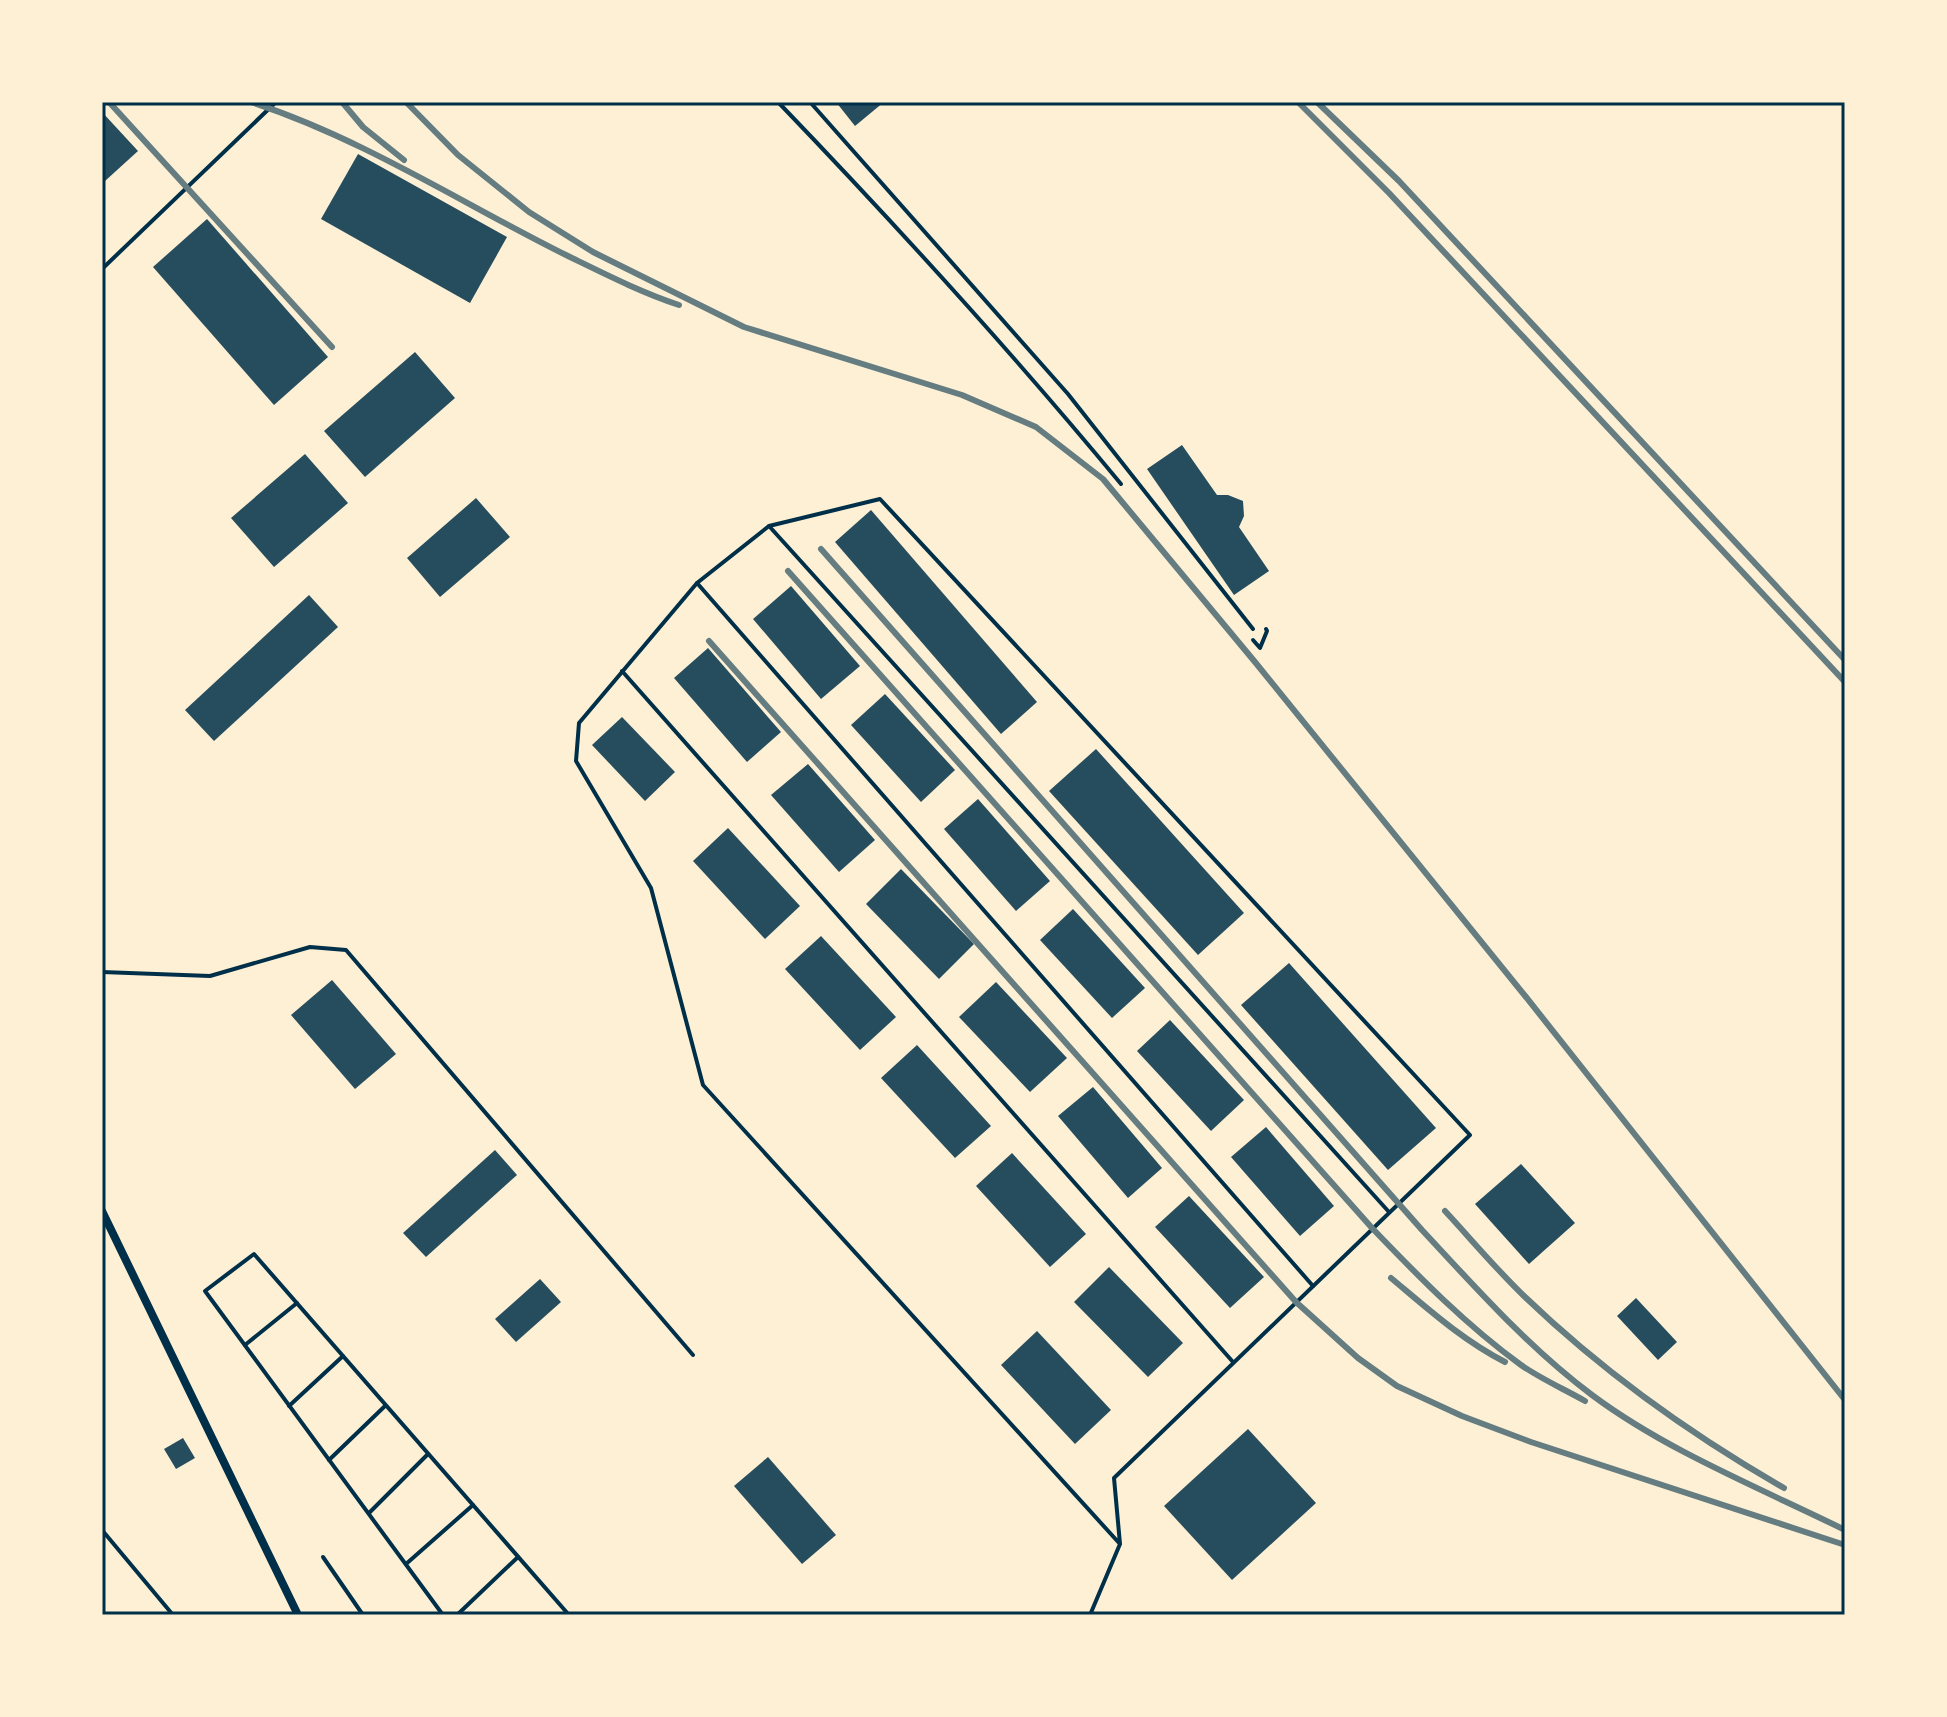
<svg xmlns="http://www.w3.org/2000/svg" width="1947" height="1717" viewBox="0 0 1947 1717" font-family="Helvetica,sans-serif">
<rect width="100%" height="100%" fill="#fdf0d5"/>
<g fill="#264d5e">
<path d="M 836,102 L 884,102 L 855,126 Z"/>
<path d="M 102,112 L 138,151 L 105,181 L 102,177 Z"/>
<path d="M 358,154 L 507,237 L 470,303 L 321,219 Z"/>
<path d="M 207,219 L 328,357 L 274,405 L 153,267 Z"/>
<path d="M 415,352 L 455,398 L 365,477 L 324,431 Z"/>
<path d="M 1182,445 L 1217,495 L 1228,495 L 1243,501 L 1244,516 L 1239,527 L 1269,571 L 1234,595 L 1147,469 Z"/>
<path d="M 305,454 L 348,503 L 274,567 L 231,518 Z"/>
<path d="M 476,498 L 510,537 L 440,597 L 407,558 Z"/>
<path d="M 871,510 L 1037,702 L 1001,734 L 835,542 Z"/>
<path d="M 791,586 L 860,666 L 821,699 L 753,619 Z"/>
<path d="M 309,595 L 338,627 L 214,741 L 185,710 Z"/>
<path d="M 708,648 L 781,732 L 747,762 L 674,678 Z"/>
<path d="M 885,694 L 955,770 L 921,802 L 851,725 Z"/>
<path d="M 622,717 L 675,772 L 645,801 L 592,745 Z"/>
<path d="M 1096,749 L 1244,913 L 1198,955 L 1049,791 Z"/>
<path d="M 808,764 L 875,840 L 839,872 L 771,795 Z"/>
<path d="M 978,799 L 1050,881 L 1016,911 L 944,829 Z"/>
<path d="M 728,828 L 800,906 L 765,939 L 693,861 Z"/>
<path d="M 901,869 L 974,944 L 939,979 L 866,904 Z"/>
<path d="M 1073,909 L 1145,988 L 1112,1018 L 1040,940 Z"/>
<path d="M 821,936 L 896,1017 L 860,1050 L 785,969 Z"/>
<path d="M 1289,963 L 1436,1128 L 1388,1170 L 1241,1005 Z"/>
<path d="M 332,980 L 396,1054 L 355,1089 L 291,1015 Z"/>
<path d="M 996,982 L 1067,1058 L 1030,1092 L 959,1017 Z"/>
<path d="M 1170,1020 L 1244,1100 L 1211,1131 L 1137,1051 Z"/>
<path d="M 917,1045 L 991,1126 L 955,1158 L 881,1078 Z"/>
<path d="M 1093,1087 L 1162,1168 L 1128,1198 L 1058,1116 Z"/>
<path d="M 1266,1127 L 1334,1206 L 1300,1236 L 1231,1157 Z"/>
<path d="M 495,1150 L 517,1175 L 426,1257 L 403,1233 Z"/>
<path d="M 1012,1153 L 1086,1234 L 1050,1267 L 976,1186 Z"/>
<path d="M 1521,1164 L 1575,1223 L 1529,1264 L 1475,1204 Z"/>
<path d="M 1189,1196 L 1264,1277 L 1230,1308 L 1155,1227 Z"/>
<path d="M 1109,1267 L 1183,1343 L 1148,1377 L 1074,1302 Z"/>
<path d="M 540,1279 L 561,1302 L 516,1342 L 495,1319 Z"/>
<path d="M 1636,1298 L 1677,1342 L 1658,1360 L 1617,1316 Z"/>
<path d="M 1037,1331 L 1111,1410 L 1075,1444 L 1001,1365 Z"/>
<path d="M 1248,1429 L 1316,1503 L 1232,1580 L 1164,1506 Z"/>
<path d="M 183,1438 L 195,1458 L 176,1469 L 164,1449 Z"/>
<path d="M 768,1457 L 836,1535 L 802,1564 L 734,1486 Z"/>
</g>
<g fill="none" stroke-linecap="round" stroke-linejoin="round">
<g stroke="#003049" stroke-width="4">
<path d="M 778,102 C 897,226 1012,352 1121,484"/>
<path d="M 1253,640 L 1260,648 L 1267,631 L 1266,629"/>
</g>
<g stroke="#003049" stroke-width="4">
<path d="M 810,102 L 1068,394 L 1253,629"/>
<path d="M 102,269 L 276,102"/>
<path d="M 769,526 L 1389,1212"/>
<path d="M 697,583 L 1313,1286"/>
<path d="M 622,671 L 1233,1362"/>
<path d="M 102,972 L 210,976 L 310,947 L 346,950 L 693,1355"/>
<path d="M 245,1345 L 297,1303"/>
<path d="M 289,1406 L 343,1356"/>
<path d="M 329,1460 L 385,1406"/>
<path d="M 369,1513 L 428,1454"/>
<path d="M 102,1530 L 173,1615"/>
<path d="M 323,1557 L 363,1615"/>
<path d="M 406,1564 L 473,1505"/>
<path d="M 443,1615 L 205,1291 L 254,1254 L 569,1615"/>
<path d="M 457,1615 L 518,1557"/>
<path d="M 1090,1615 L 1120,1544 L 1114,1478 L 1470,1135 L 880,499 L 769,526 L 697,583 L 579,723 L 576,761 L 651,888 L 703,1085 L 1120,1544"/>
</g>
<path stroke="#003049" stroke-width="8" d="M 102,1211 L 298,1615"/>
<g stroke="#657d81" stroke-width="6">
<path d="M 109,102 L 332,347"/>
<path d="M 251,102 C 364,139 463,204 568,256 C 605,274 640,292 679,305"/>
<path d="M 342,102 L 363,127 L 404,160"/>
<path d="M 406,102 L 458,155 L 529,212 L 593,252 L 744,327 L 962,395 L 1036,427 L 1103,479 L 1255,662 L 1526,997 L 1845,1400"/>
<path d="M 1298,102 L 1389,193 L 1845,682"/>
<path d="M 1317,102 L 1399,181 L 1845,660"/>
<path d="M 821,549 L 1422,1230 C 1476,1288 1529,1348 1592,1395 C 1667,1451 1762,1489 1845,1530"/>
<path d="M 788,571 L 1372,1228 C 1419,1277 1466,1325 1521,1365 C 1541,1379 1564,1389 1585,1401"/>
<path d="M 709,641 L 1296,1302 L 1358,1358 L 1397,1386 L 1462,1416 L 1531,1442 L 1845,1545"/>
<path d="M 1445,1211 C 1471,1239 1496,1269 1524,1296 C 1602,1371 1690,1434 1784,1488"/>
<path d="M 1391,1278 C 1427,1308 1462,1340 1505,1362"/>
</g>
</g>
<rect width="1947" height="1717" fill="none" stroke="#fdf0d5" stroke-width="208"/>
<rect x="104" y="104" width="1739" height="1509" fill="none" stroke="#003049" stroke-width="3"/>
</svg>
